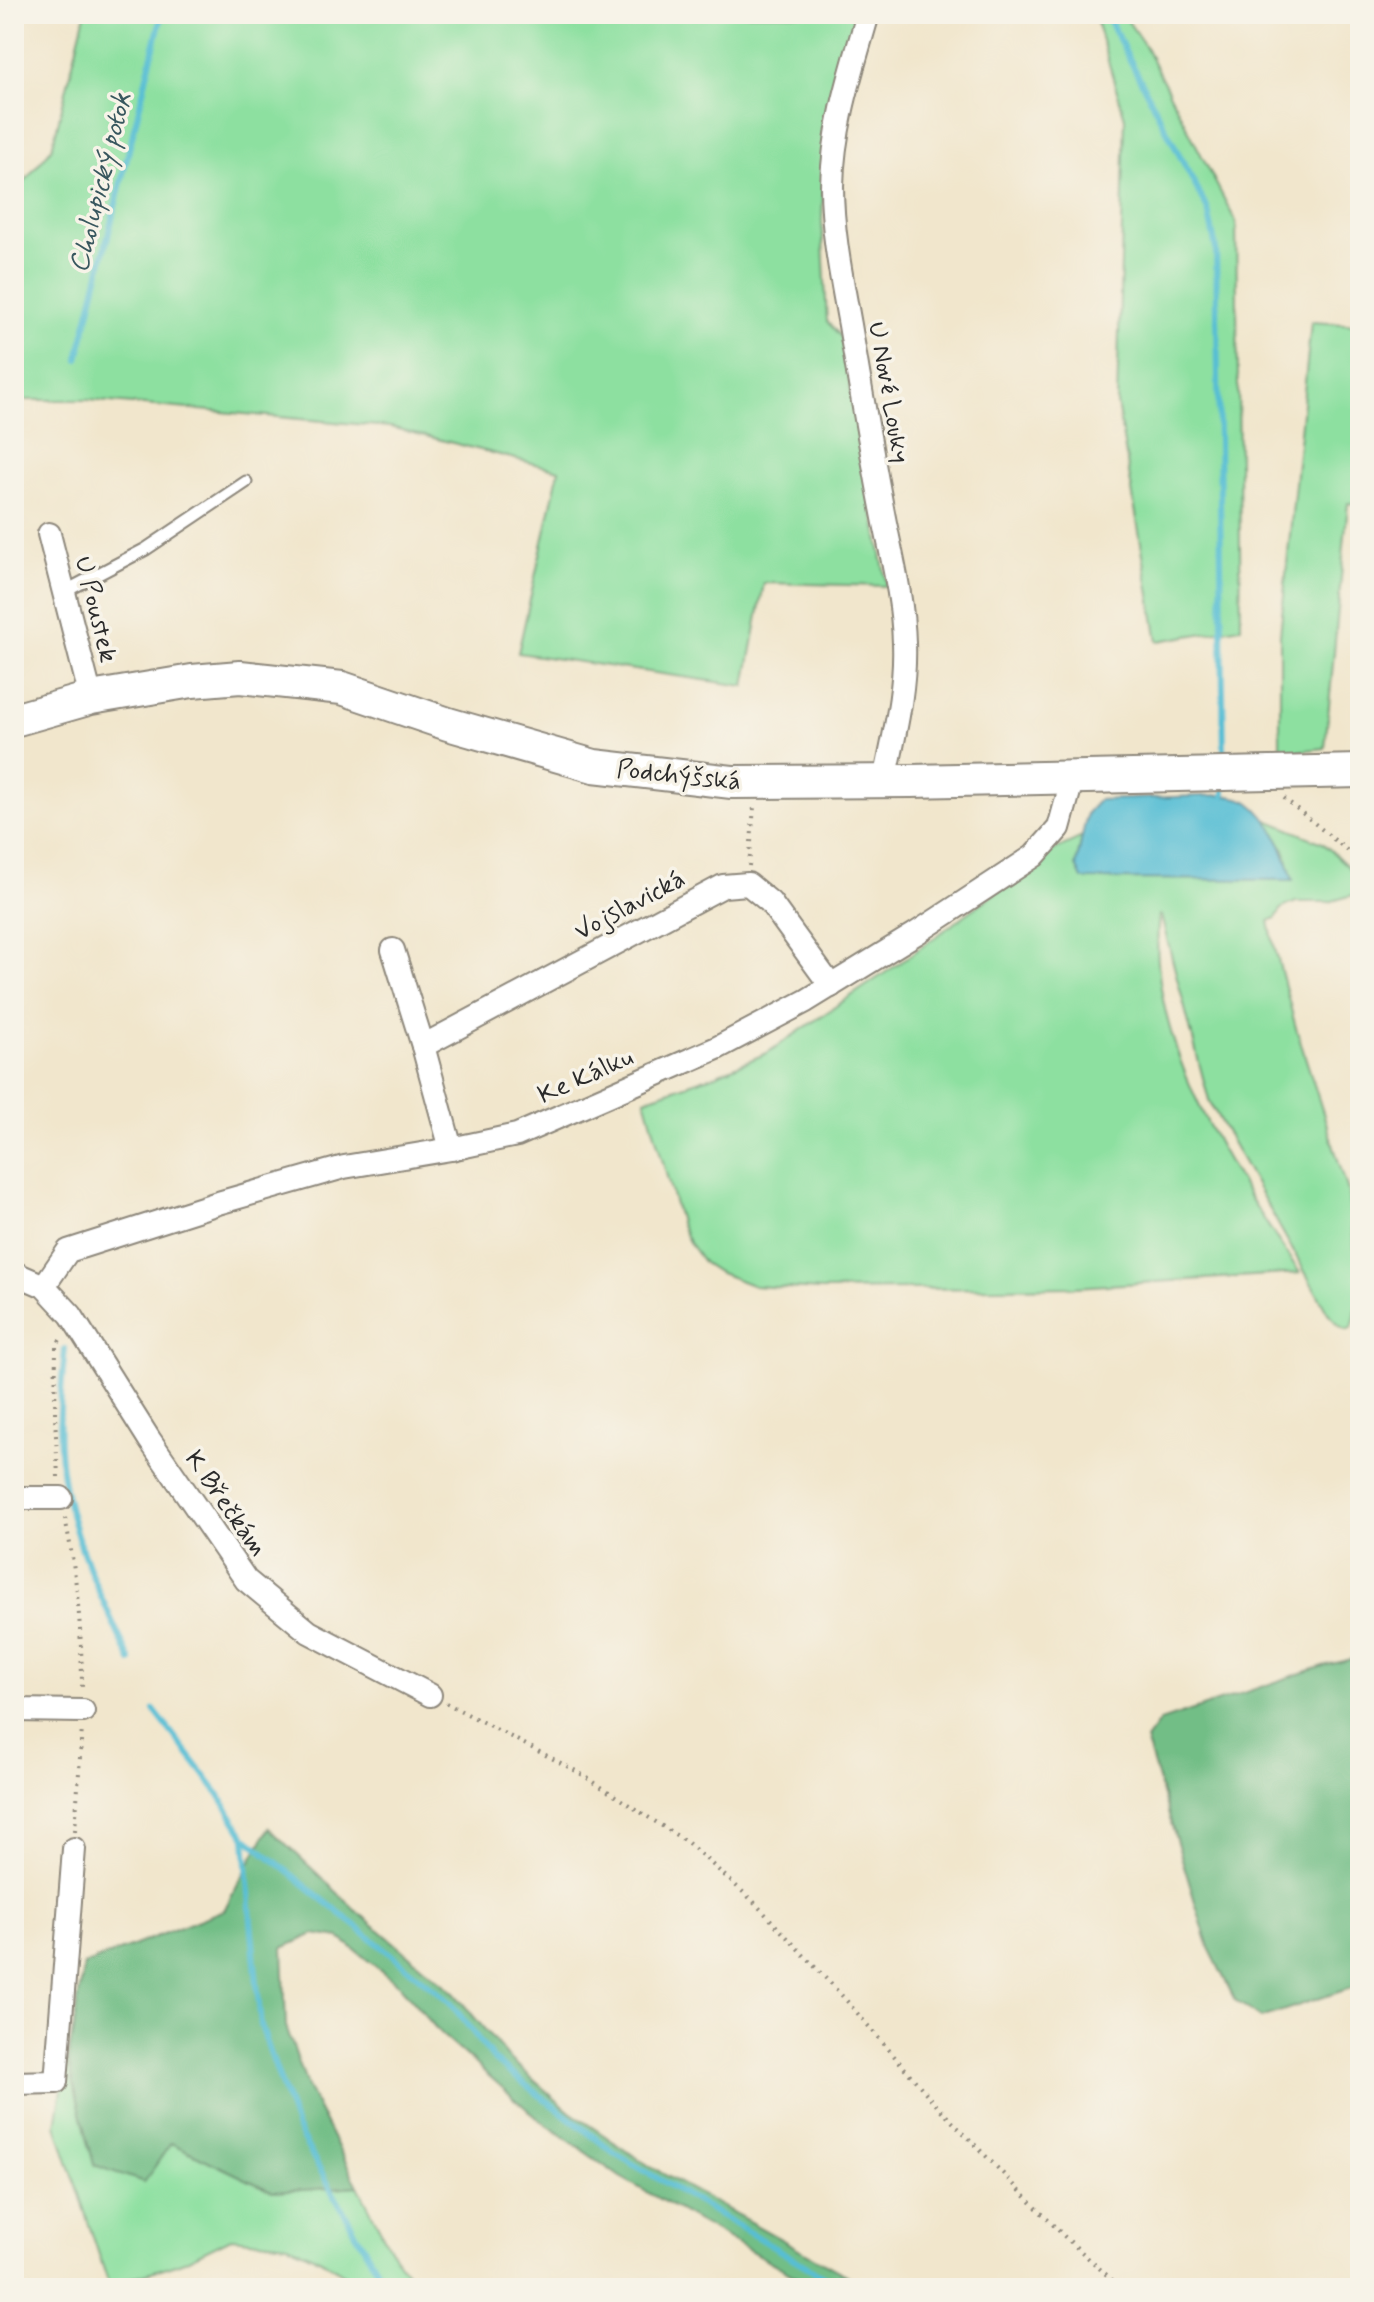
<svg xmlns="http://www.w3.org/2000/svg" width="1374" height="2302" viewBox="0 0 1374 2302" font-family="Mynerve,sans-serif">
<rect width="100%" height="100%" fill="#f7f3e8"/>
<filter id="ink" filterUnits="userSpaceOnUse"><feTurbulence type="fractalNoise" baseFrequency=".0125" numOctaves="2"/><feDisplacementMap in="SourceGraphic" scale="16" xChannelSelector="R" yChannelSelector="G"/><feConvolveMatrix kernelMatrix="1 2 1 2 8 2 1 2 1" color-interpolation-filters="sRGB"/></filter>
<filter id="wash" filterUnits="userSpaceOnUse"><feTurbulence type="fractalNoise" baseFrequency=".006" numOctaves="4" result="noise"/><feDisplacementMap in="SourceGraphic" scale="32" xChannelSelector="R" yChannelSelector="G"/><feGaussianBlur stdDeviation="1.8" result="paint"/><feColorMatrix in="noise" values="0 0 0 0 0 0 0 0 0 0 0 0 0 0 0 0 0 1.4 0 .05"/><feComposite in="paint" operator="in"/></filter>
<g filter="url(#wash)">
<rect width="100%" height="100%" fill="#f1e6cc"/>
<g fill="#8de0a0" stroke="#5c8666" stroke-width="2">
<path d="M 85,14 L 858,14 L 826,119 L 822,221 L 827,321 L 841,337 L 887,586 L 764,583 L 745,686 L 518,653 L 559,470 L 390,427 L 88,400 L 14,400 L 14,194 L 52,148 Z"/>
<path d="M 1094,14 L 1123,14 L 1145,46 L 1236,222 L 1241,627 L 1158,641 L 1117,404 L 1125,118 Z"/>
<path d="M 1311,322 L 1360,325 L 1360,504 L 1348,503 L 1325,748 L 1280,753 L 1280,635 Z"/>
<path d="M 1265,819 L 1323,843 L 1360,878 L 1360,893 L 1329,902 L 1296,902 L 1282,908 L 1276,918 L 1269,921 L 1272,937 L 1296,1028 L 1348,1191 L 1359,1285 L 1355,1317 L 1352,1327 L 1347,1330 L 1340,1326 L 1328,1313 L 1209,1101 L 1161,916 L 1159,915 C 1144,1040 1232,1174 1300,1273 L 1075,1287 L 821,1290 L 754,1286 L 718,1272 L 704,1263 L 690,1244 L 681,1226 L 645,1099 L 715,1075 L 767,1053 L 901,962 L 1054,850 L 1082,837 L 1076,866 L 1083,879 L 1292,879 L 1285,850 Z"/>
<path d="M 67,2060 L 171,2143 L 273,2192 L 358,2186 L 393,2254 L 419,2288 L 357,2288 L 344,2274 L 321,2260 L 288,2244 L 231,2238 L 180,2263 L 109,2285 L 56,2125 Z"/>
</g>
<g fill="#72be86" stroke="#4e7458" stroke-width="2">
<path d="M 1360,1657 L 1360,1985 L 1261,2018 L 1235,2000 L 1209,1948 L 1146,1740 L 1160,1721 L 1323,1666 Z"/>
<path d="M 269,1828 L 358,1912 L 454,1993 L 508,2057 L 570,2112 L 651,2167 L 869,2288 L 817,2288 L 620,2177 L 536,2117 L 441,2034 L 399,1985 L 340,1938 L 314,1934 L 283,1948 L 286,2026 L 308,2089 L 358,2186 L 273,2192 L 171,2143 L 144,2182 L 94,2165 L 68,2060 L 84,1965 L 224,1910 Z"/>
</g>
<path fill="#57bed4" stroke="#417480" stroke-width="2" d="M 1224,795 C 1232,797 1243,798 1249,802 C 1274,820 1285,852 1293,880 L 1082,879 L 1076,866 L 1082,837 L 1087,813 L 1099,800 Z"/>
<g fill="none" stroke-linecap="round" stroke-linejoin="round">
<g stroke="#57bed4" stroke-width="6">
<path d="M 1106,14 L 1208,210 L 1216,249 L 1224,755"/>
<path d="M 78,359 L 162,14"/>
<path d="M 1224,790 L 1224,795"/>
<path d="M 65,1349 C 61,1392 56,1435 63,1477 C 73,1542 103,1602 131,1661"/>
<path d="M 154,1710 L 216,1790 L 245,1837 L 251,1921 L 261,2026 L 296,2127 L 387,2288"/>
<path d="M 245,1837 L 449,2001 L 495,2061 L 616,2154 L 843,2288"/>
</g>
</g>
</g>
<g filter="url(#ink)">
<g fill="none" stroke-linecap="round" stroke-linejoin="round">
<g stroke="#8e887c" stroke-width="15">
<path id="lane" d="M 64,592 L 146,549 L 246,482"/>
</g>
<g stroke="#8e887c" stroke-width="26">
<g id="street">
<path d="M 868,14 C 852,70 833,127 832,186 C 832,232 842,280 850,325 C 861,391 872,457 885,523 C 893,562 903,602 904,643 C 906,689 894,735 885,781"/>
<path d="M 49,534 L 91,698"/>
<path d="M 393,950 L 423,1046 L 451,1149"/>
<path d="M 423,1046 L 723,886 L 748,884 L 770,902 L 831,986"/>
<path d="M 14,1273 L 44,1286 L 71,1315 L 149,1439 L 246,1580 L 309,1632 L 430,1695"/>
<path d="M 44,1286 L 68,1251 L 218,1203 L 344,1167 L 451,1149 L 517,1135 L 717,1048 L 806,1001 L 915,934 L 1034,856 L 1059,828 L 1073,777"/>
<path d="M 14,1498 L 61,1498"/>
<path d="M 14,1710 L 83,1711"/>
<path d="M 14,2083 L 56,2082 L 74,1849"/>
</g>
</g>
<g stroke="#8e887c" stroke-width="36">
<path id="secondary" d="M 14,720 L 91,698 L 192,681 L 240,677 L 342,688 L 448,724 L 594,766 L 732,782 L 911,781 L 1360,771"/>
</g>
<g stroke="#8e887c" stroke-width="4" stroke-dasharray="2 6" stroke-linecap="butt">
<path d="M 1284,798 L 1360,861"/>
<path d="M 749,866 L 754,807"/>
<path d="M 58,1477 L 55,1416 L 56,1347 L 62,1336"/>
<path d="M 65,1518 C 77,1575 82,1633 82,1692"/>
<path d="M 446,1703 L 578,1772 L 687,1842 L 753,1901 L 846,2000 L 938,2107 L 1064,2236 L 1121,2288"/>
<path d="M 75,1831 L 82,1728"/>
</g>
<use href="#lane" stroke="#fff" stroke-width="11"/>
<use href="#street" stroke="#fff" stroke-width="22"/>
<use href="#secondary" stroke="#fff" stroke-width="32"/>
</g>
</g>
<g text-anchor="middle" stroke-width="7" stroke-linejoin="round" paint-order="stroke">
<g font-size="26" fill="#2b2b2b" stroke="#f7f3e8">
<text transform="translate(890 392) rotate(80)" y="9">U Nové Louky</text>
<text transform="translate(97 609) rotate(76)" y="9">U Poustek</text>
<text transform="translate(679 774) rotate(6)" y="9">Podchýšská</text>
<text transform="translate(629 904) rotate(-28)" y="9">Vojslavická</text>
<text transform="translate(585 1075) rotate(-24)" y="9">Ke Kálku</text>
<text transform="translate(227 1503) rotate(55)" y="9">K Břečkám</text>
</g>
<g font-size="28" font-style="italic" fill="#38575e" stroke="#f7f3e8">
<text transform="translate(99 182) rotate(-76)" y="10">Cholupický potok</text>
</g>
</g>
<rect width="1374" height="2302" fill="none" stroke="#f7f3e8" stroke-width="48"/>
</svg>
